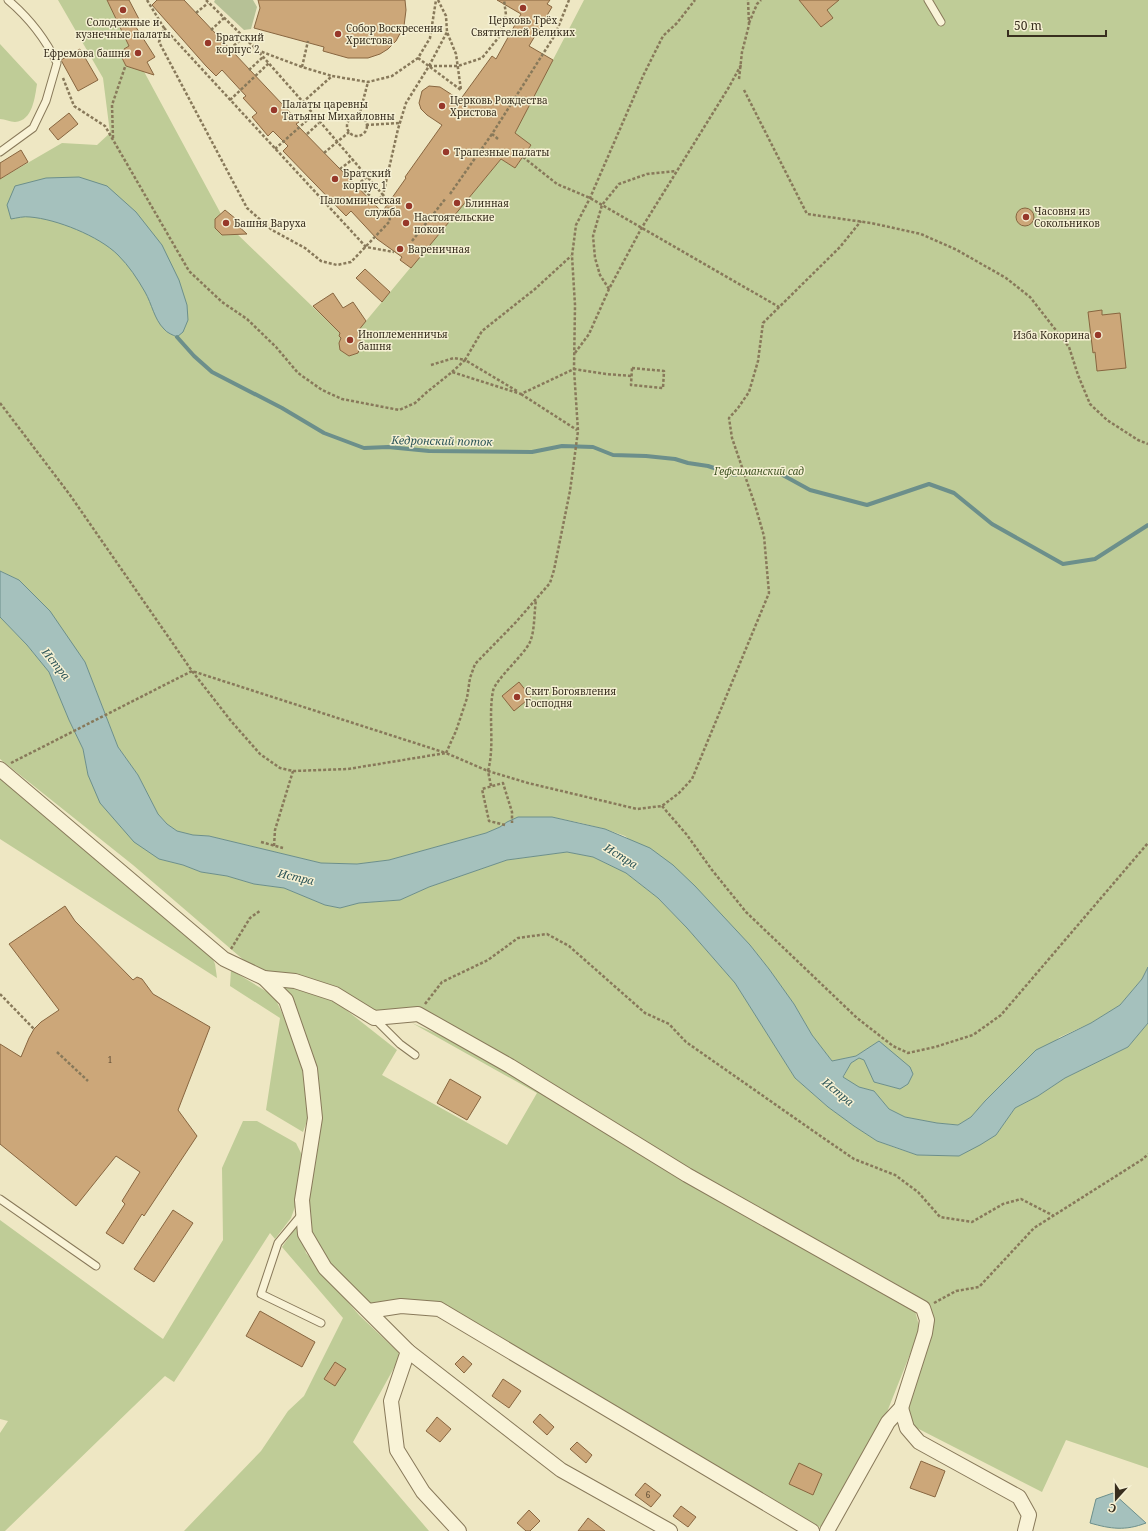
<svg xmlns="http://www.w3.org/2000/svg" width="1148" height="1531" viewBox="0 0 1148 1531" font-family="'Noto Serif',serif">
<rect width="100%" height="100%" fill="#eee7c3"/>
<g fill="#bfcc97">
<path d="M 58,0 L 107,0 L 129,46 L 124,49 L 122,59 L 126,66 L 136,69 L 141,66 L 221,214 L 215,219 L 215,228 L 222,235 L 231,235 L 234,231 L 340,333 L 339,336 L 341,338 L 339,343 L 340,350 L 349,356 L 358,353 C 361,345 362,339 356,333 L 501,159 L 515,168 L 531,145 L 515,133 L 584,0 L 1148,0 L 1148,967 L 1142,979 L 1120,1005 L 1091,1023 L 1060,1037 L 985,1101 L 971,1117 L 958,1125 L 937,1123 L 905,1117 L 889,1109 L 874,1091 L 859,1087 L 843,1078 L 851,1063 L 859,1058 L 864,1060 L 874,1082 L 900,1089 L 907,1084 L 913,1074 L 879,1041 L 856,1056 L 832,1061 L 812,1035 L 794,1004 L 769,969 L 750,945 L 723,917 L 625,836 L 605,829 L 581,823 L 552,817 L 535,817 L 507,822 L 500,827 L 486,833 L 389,860 L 357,864 L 321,863 L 209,836 L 193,835 L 176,831 L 167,824 L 158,814 L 138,775 L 118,747 L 85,662 L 19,580 L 0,571 L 0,179 L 62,143 L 97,145 L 110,133 L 103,78 Z"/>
<path d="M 0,44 L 37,84 C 35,96 33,121 15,122 C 10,122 5,119 0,119 Z"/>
<path d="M 0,617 L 27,645 L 49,672 L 69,720 L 83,749 L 88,775 L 159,859 L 183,865 L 201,872 L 227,876 L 254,884 L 284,888 L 325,905 L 340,908 L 359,903 L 400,900 L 429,887 L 507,860 L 567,852 L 593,857 L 626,873 L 658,898 L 687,928 L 735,983 L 795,1078 L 828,1107 L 854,1126 L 877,1141 L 896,1148 L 917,1155 L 959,1156 L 996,1135 L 1015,1108 L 1038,1096 L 1065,1078 L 1128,1047 L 1148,1023 L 1148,1468 L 1066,1440 L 1042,1492 L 909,1424 L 904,1411 L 929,1307 L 912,1293 L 696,1174 L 513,1060 L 420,1009 L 386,1015 L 272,973 L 246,962 L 133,865 L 0,759 Z"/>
<path d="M 0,776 L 209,950 L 215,964 L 217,978 L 0,839 Z"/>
<path d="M 231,970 L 274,996 L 292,1034 L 304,1070 L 308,1118 L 303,1132 L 266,1110 L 280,1018 L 230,986 Z"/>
<path d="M 275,982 L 331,998 L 397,1050 L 382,1075 L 507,1145 L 537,1093 L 412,1023 L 461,1044 L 565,1105 L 679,1178 L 915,1311 L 920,1329 L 887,1412 L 825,1526 L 816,1527 L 443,1304 L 372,1308 L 329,1266 L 311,1238 L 308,1201 L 315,1068 L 301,1022 L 289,997 Z"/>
<path d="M 243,1121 L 257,1121 L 296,1143 L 302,1155 L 296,1204 L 291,1218 L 275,1239 L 270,1233 L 203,1338 L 174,1382 L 165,1376 L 5,1531 L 0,1531 L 0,1433 L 8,1421 L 0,1419 L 0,1220 L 163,1339 L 223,1240 L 222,1168 Z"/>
<path d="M 298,1224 L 306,1253 L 359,1315 L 398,1352 L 400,1357 L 353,1442 L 429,1531 L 184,1531 L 261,1451 L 288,1411 L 304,1396 L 343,1318 L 282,1247 Z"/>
</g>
<path fill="#b6c196" d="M 215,0 L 253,0 L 257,7 L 251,29 L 244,30 L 214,2 Z"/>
<g fill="#a5c1bd" stroke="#6c8f8b">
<path d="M 79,177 L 107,186 L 136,212 L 162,245 L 179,280 L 187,305 L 188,320 L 183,332 L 177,337 C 173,335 167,333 164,329 C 154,319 152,304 145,292 C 137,278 129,266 118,255 C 99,236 56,219 30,217 C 24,216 17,218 11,219 L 7,205 L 15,186 L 46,178 Z"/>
<path d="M 0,571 L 19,580 L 50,611 L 85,662 L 118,747 L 138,775 L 158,814 L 167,824 L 177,831 L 193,835 L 209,836 L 321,863 L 357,864 L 389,860 L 486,833 L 500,827 L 507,822 L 518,817 L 552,817 L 605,829 L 650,848 L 673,865 L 695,886 L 750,945 L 769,969 L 794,1004 L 812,1035 L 832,1061 L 856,1056 L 879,1041 L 910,1067 L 913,1074 L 908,1084 L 900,1089 L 874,1082 L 864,1060 L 859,1058 L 851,1063 L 843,1077 L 859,1087 L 874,1091 L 889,1109 L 905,1117 L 937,1123 L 958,1125 L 971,1117 L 985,1101 L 1036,1050 L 1091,1023 L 1120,1005 L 1142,979 L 1148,967 L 1148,1023 L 1128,1047 L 1065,1078 L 1038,1096 L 1015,1108 L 996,1135 L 980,1145 L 959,1156 L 917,1155 L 877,1141 L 854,1126 L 828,1107 L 795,1078 L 735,983 L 687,928 L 658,898 L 626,873 L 593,857 L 567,852 L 507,860 L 429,887 L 400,900 L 359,903 L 340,908 L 325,905 L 284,888 L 254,884 L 227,876 L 201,872 L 183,865 L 159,859 L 134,842 L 100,803 L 88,775 L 83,749 L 69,720 L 49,672 L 27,645 L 0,617 Z"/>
<path d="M 1113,1493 L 1146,1523 C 1125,1531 1111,1529 1090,1523 L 1096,1499 Z"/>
</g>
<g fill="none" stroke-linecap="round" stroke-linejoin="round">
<g stroke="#6c8f8b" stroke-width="4">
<path d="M 177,337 L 194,356 L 212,372 L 282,408 L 324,433 L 364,448 L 388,447 L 429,451 L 532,452 L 562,446 L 593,447 L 613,455 L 646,456 L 675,459 L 688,463 L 708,466 L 735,475"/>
<path d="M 751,473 L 779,473 L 810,490 L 867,505 L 929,484 L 954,493 L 992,524 L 1063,564 L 1095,559 L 1148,525"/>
</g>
</g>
<g fill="#cca779" stroke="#886640">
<path d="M 107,0 L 129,0 L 140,21 L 134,24 L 155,57 L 147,62 L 154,75 L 126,66 L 122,58 L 124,49 L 129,46 Z"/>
<path d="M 157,0 L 184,0 L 299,122 L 296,124 L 382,212 L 406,178 L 405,177 L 442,125 L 427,115 L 421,109 L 419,103 L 422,91 L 429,86 L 440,87 L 460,100 L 492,56 L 496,59 L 521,14 L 497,0 L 550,0 L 547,4 L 552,7 L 529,46 L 553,60 L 515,133 L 531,145 L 515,168 L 501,159 L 411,268 L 400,260 L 402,257 L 377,239 L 351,211 L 346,216 L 283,151 L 288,146 L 273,131 L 268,136 L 252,117 L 257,113 L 243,98 L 246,96 L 222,70 L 216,76 L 206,66 L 152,5 Z"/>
<path d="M 258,0 L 405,0 L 406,10 L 404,26 L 396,41 L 388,49 L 380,54 L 368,58 L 348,58 L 323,51 L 324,47 L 254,28 L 260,8 Z"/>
<path d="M 799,0 L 839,0 L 827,10 L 833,18 L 821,27 Z"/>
<path d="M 80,49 L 98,80 L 78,91 L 61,60 Z"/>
<path d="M 69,113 L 78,124 L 58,140 L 49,129 Z"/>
<path d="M 21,150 L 28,162 L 0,179 L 0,163 Z"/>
<circle cx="1025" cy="217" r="9"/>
<path d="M 225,210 L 236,219 L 236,224 L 247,234 L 222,235 L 215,228 L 215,219 Z"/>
<path d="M 365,269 L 390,292 L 382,302 L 356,278 Z"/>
<path d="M 333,293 L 343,308 L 353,302 L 366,321 L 358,331 L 361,344 L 358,353 L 349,356 L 340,350 L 339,343 L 341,338 L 339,336 L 340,333 L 313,306 Z"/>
<path d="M 1102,310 L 1102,315 L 1120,313 L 1126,368 L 1097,371 L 1095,352 L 1093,353 L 1088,312 Z"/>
<path d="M 519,682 L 531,697 L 514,711 L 502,696 Z"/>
<path d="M 65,906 L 75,921 L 133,980 L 137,977 L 142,979 L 153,994 L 210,1027 L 178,1110 L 197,1136 L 144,1216 L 142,1214 L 123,1244 L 106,1233 L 125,1204 L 122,1201 L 140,1172 L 116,1156 L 76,1206 L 0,1144 L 0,1044 L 21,1057 L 29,1038 L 34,1029 L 41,1022 L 59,1010 L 9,944 Z"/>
<path d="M 450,1079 L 481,1097 L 467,1120 L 437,1103 Z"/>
<path d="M 173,1210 L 193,1223 L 154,1282 L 134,1269 Z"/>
<path d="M 260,1311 L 315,1342 L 302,1367 L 246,1336 Z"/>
<path d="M 463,1356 L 472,1364 L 464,1373 L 455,1364 Z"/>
<path d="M 335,1362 L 346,1369 L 335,1386 L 324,1379 Z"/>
<path d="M 503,1379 L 521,1391 L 509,1408 L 492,1396 Z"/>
<path d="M 540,1414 L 554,1427 L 547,1435 L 533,1422 Z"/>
<path d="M 437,1417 L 451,1429 L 440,1442 L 426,1431 Z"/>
<path d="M 577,1442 L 592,1455 L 586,1463 L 570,1449 Z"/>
<path d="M 921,1461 L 945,1471 L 935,1497 L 910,1488 Z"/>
<path d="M 799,1463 L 822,1474 L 813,1495 L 789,1484 Z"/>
<path d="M 645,1483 L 661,1495 L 651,1507 L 635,1495 Z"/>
<path d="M 681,1506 L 696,1517 L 688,1527 L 673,1516 Z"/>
<path d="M 529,1510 L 540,1521 L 530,1531 L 526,1531 L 517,1523 Z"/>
<path d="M 588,1518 L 605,1531 L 578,1531 Z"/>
</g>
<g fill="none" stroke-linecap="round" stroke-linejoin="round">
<g stroke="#88795a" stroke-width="9">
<g id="lane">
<path d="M 928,0 L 941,22"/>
<path d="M 0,152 L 33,128 L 46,101 L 57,63 C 46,40 28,17 8,0"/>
<path d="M 374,1018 L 400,1044 L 415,1055"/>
<path d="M 0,1199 L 96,1266"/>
<path d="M 303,1213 L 278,1243 L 261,1294 L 321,1323"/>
</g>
</g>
<g stroke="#88795a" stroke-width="16">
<g id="street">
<path d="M 0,769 L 224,959 L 264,978 L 295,981 L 335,994 L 374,1018 L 418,1014 L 510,1066 L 687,1175 L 923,1308 L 927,1320 L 925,1333 L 901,1408 L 888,1422 L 827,1531"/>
<path d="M 264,978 L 286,1000 L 310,1069 L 315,1118 L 302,1200 L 305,1234 L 325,1268 L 408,1351 L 391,1401 L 397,1450 L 423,1492 L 459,1531"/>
<path d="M 369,1311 L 401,1306 L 439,1309 L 812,1531"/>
<path d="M 408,1351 L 561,1470 L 670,1531"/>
<path d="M 901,1408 L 907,1428 L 919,1442 L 1019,1497 L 1029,1515 L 1025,1531"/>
</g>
</g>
<g stroke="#88795a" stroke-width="2.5" stroke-dasharray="3 2" stroke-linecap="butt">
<path d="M 147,0 L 164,28 L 159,42 L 247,208 L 272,230 L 305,248 L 321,261 L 337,265 L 351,262 L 390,221 L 387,203 L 383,195 L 398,129 L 406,103 L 429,66 L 447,32"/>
<path d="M 206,0 L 257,50 L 303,102 L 332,76 L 368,82 L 392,76 L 418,58 L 430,38 L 436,0"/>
<path d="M 438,0 L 446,16 L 447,32 L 456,54 L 461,90"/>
<path d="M 196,13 L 208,3"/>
<path d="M 749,23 L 757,4 L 761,0"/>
<path d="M 164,28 L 366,247 L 394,252"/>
<path d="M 211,30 L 224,18"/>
<path d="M 230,49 L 244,37"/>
<path d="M 257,50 L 302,67 L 332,76"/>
<path d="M 418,58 L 461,90"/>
<path d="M 429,66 L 458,66 L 482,58 L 499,37 L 506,15 L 504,0"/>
<path d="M 302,67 L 308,41"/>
<path d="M 249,70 L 263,57"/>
<path d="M 63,78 L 74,106 L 105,126 L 189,271 L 222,302 L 247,319 L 276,347 L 298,373 L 322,390 L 342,399 L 399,410 L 415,403 L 427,392 L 452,372 L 521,394 L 574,369 L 606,374 L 632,376"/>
<path d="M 739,79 L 742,52 L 749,25 L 748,0"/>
<path d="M 744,90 L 807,214 L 871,223 L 921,234 L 957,250 L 1006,278 L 1030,297 L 1069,347 L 1078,375 L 1090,404 L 1107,420 L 1138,440 L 1148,444"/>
<path d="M 230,100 L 269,63"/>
<path d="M 303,102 L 383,195 L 374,204"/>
<path d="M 359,116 L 368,82"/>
<circle cx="357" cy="126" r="10"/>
<path d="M 366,125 L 400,123"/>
<path d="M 307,134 L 319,123"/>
<path d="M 113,138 L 112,105 L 125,67"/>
<path d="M 498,139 L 492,134 L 555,35 L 569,0"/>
<path d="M 275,149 L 313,115"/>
<path d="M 324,153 L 349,132"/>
<path d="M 523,157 L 557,184 L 590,198 L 779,307"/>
<path d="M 340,169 L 353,159"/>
<path d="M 367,177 L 358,184 L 376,202"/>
<path d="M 450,194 L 492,134"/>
<path d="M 412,241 L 446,198"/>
<path d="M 609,289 L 600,275 L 595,258 L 593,236 L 602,205 L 619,184 L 647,174 L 676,171"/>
<path d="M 575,353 L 589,334 L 609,289 L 641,229 L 729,87 L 741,65"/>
<path d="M 431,365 L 454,358 L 465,360 L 482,331 L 535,289 L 571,256"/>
<path d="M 632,368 L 664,371 L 663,388 L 631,385 Z"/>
<path d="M 452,372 L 465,360 L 517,391"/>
<path d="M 521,394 L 577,430"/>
<path d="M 0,403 L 70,495 L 192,671 L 231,721 L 260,754 L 280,768 L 293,771 L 348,769 L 446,753 L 488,771 C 495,745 488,717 493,691 C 495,680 524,655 530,642 C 535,630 534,613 536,600"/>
<path d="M 11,763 L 192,671 L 446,753 L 456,731 L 467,698 L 470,678 L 475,664 L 516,622 L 550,583 L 554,570 L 570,491 L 578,431 L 574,369 L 575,305 L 572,256 L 576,225 L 590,198 L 643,76 L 663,36 L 677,23 L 695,0"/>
<path d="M 491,786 L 488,771 L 528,783 L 637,809 L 662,806 L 679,793 L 692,779 L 769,593 L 764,536 L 755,505 L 732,438 L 729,418 L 738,408 L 749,392 L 758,361 L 763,323 L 840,247 L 861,221"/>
<path d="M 662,806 L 687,835 L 712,870 L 746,912 L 857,1018 L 893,1046 L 908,1053 L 935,1047 L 973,1035 L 1001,1015 L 1148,843"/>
<path d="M 505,825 L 489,821 L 482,789 L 503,783 L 512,812 L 512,823"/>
<path d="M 261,842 L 283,848"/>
<path d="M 274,846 L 275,830 L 293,771"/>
<path d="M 231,949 L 250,918 L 261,910"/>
<path d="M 0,994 L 34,1029"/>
<path d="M 425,1004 L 442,982 L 488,960 L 518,938 L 547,934 L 569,946 L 645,1013 L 669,1024 L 686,1042 L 819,1135 L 854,1159 L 895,1175 L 918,1192 L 940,1217 L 972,1222 L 1003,1204 L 1021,1199 L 1054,1216"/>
<path d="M 57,1052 L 88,1081"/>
<path d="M 934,1303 L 956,1291 L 979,1287 L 1034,1228 L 1143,1159 L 1148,1154"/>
</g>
<use href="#lane" stroke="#f9f3d7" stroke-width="7"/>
<use href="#street" stroke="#f9f3d7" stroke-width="14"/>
</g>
<g fill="#97382a" stroke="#f5f0d3" stroke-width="1.5">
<circle cx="523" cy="8" r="4"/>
<circle cx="123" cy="10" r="4"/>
<circle cx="338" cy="34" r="4"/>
<circle cx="208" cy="43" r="4"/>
<circle cx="138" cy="53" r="4"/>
<circle cx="442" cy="106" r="4"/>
<circle cx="274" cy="110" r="4"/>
<circle cx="446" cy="152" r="4"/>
<circle cx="335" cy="179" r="4"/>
<circle cx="457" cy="203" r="4"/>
<circle cx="409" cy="206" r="4"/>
<circle cx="1026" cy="217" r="4"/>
<circle cx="226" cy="223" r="4"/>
<circle cx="406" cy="223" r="4"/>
<circle cx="400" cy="249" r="4"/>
<circle cx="1098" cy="335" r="4"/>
<circle cx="350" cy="340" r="4"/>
<circle cx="517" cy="697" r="4"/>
</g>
<g text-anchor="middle" stroke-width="3" stroke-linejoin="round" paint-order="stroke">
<g font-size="8" fill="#5d4c35">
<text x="110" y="1063">1</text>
<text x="648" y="1498">6</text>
</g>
<g font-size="10" fill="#382e1e" stroke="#f5f0d3" text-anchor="start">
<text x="523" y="24" text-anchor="middle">Церковь Трёх<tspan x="523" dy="12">Святителей Великих</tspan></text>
<text x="123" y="26" text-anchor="middle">Солодежные и<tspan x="123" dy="12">кузнечные палаты</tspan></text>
<text x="346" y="32">Собор Воскресения<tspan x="346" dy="12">Христова</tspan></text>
<text x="216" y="41">Братский<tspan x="216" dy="12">корпус 2</tspan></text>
<text x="130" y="57" text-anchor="end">Ефремова башня</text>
<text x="450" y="104">Церковь Рождества<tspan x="450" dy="12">Христова</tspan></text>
<text x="282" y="108">Палаты царевны<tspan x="282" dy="12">Татьяны Михайловны</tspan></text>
<text x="454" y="156">Трапезные палаты</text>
<text x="343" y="177">Братский<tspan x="343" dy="12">корпус 1</tspan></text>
<text x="401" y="204" text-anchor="end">Паломническая<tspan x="401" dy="12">служба</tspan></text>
<text x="465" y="207">Блинная</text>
<text x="1034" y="215">Часовня из<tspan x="1034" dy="12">Сокольников</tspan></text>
<text x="414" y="221">Настоятельские<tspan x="414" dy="12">покои</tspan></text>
<text x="234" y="227">Башня Варуха</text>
<text x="408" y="253">Вареничная</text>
<text x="358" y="338">Иноплеменничья<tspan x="358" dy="12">башня</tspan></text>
<text x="1090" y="339" text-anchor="end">Изба Кокорина</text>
<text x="525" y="695">Скит Богоявления<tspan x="525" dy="12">Господня</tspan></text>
</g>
<g font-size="10" font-style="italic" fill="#425525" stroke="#f5f0d3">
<text x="759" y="475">Гефсиманский сад</text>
</g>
<g font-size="11" font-style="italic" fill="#2d5558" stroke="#f5f0d3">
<text transform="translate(442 441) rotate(1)" y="4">Кедронский поток</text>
<text transform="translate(56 664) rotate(51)" y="4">Истра</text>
<text transform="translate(621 856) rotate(32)" y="4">Истра</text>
<text transform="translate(296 877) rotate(13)" y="4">Истра</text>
<text transform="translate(838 1092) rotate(39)" y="4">Истра</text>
</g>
</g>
<g transform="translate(1116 1499) rotate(201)" stroke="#f5f0d3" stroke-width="3" paint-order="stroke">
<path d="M0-3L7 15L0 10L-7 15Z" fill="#382e1e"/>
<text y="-6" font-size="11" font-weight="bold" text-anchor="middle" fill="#382e1e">С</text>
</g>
<path d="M1008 30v6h98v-6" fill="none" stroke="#382e1e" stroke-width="2"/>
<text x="1014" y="30" font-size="12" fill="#382e1e" stroke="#f5f0d3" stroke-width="3" paint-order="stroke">50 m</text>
</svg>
